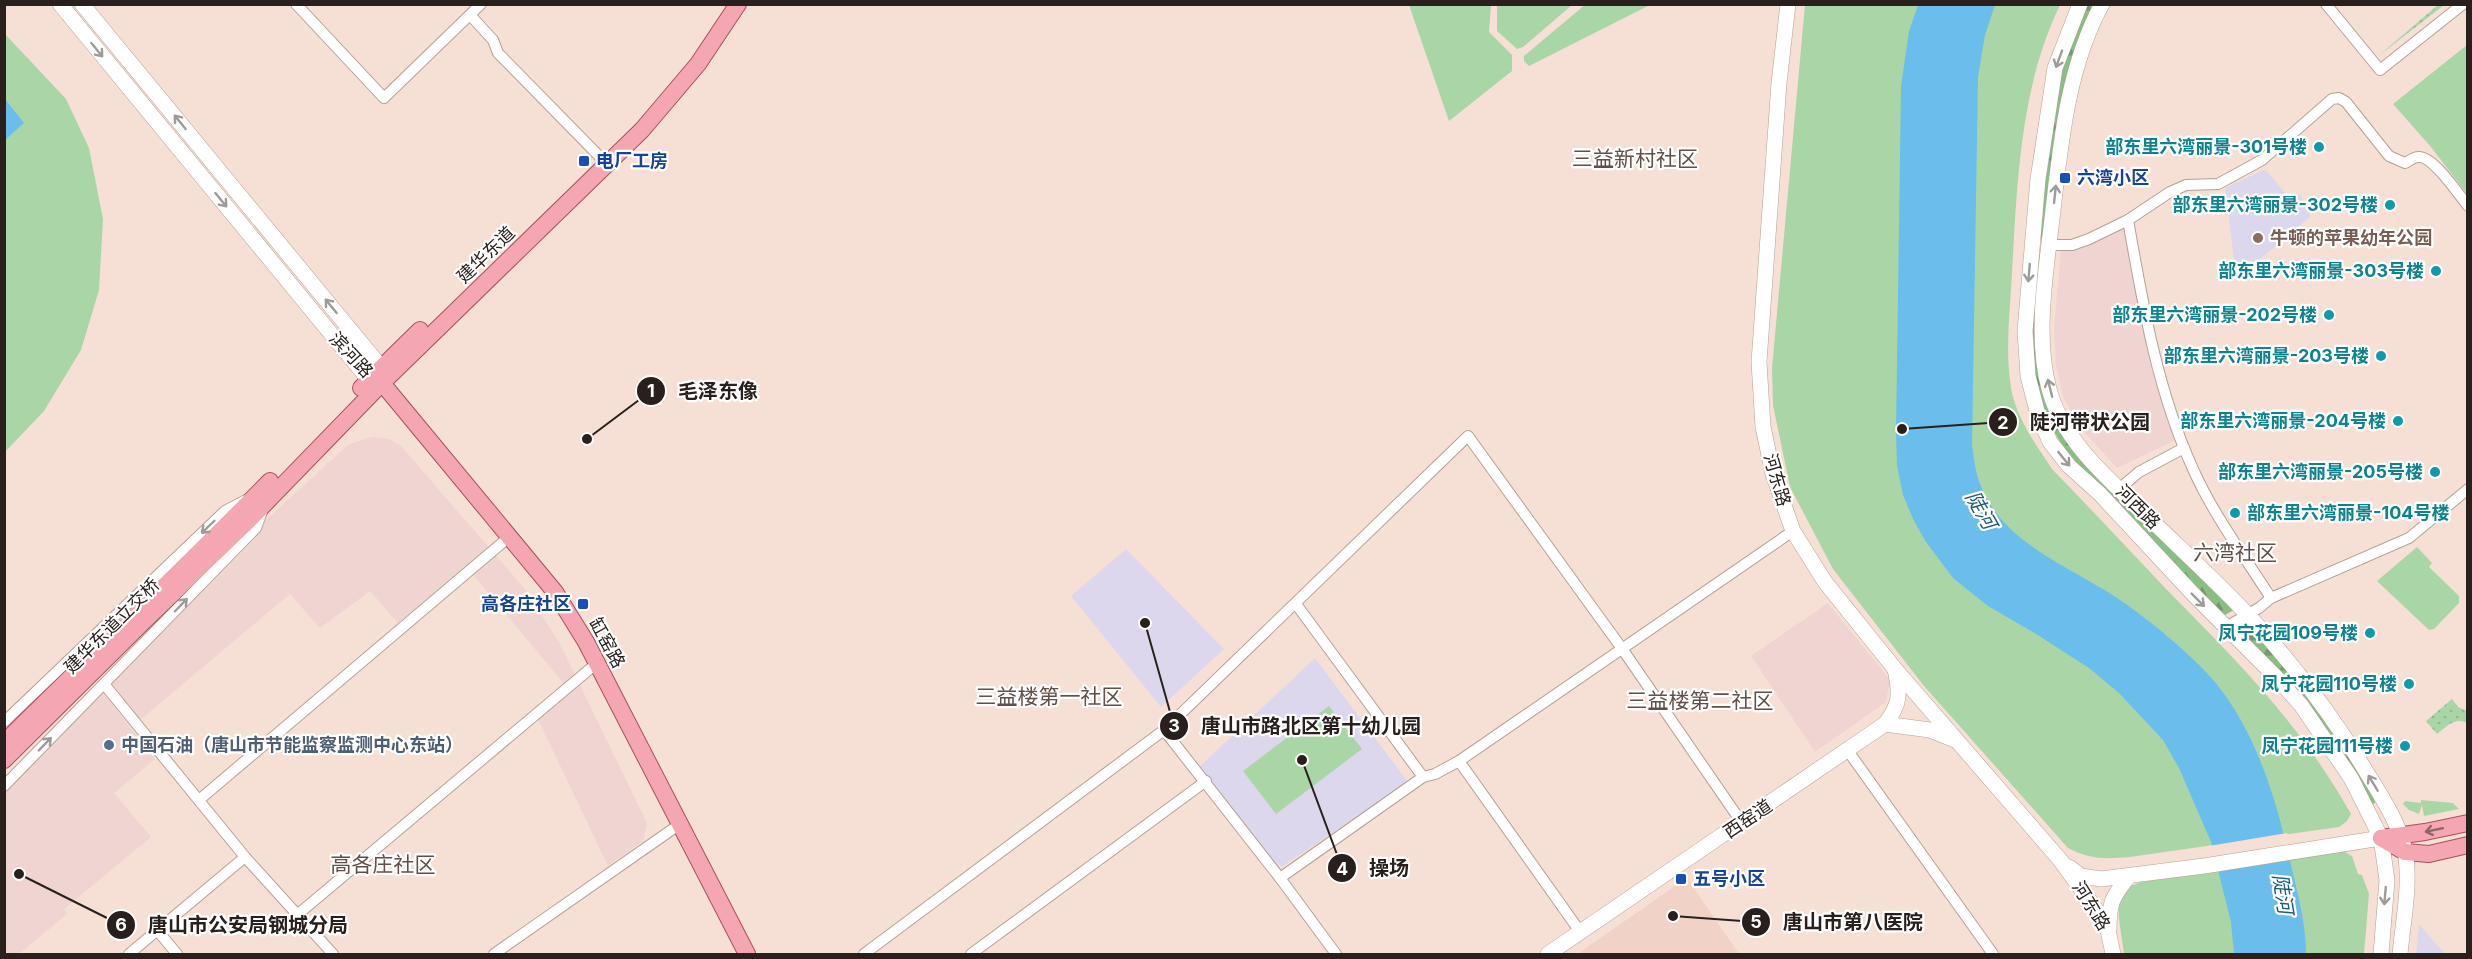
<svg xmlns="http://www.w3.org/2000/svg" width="2472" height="959" viewBox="0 0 2472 959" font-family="Inter,'Noto Sans SC',sans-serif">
<defs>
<pattern id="grass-dots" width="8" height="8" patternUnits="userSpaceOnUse" patternTransform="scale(1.5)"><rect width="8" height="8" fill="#aad5a7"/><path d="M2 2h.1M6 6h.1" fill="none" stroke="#92b78f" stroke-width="1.8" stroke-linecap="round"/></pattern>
<pattern id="forest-firs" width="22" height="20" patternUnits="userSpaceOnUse" patternTransform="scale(1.5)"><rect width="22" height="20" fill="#86c083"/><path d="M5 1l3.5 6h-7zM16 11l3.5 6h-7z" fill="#6e9c6b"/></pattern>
</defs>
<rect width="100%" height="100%" fill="#f6e0d6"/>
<g fill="#efd4d1">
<path d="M 2123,215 L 2151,358 L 2176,440 L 2117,468 L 2083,431 L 2063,397 L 2056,365 L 2054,328 L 2061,250 Z"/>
<path d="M 373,437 L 389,439 L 402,447 L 524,588 L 559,642 L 647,823 L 643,841 L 608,866 L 537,717 L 569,690 L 466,566 L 398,623 L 370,591 L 320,628 L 290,594 L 139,721 L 110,684 L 260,534 L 265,521 L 349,444 Z"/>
<path d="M 1828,603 L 1890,680 L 1886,702 L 1815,752 L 1751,656 Z"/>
<path d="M 101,691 L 155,759 L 114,793 L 151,837 L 64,909 L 67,914 L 19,954 L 5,954 L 4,792 Z"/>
</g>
<path fill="#f1d2c6" d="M 1687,878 L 1739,954 L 1577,954 Z"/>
<g fill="#ddd7ed">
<path d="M 2266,170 L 2286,194 L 2300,194 L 2311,216 L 2245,272 L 2234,260 L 2225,188 L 2261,171 Z"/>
<path d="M 1126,549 L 1224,649 L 1161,707 L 1071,596 Z"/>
<path d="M 1315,658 L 1408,782 L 1283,866 L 1274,864 L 1199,767 Z"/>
<path d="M 2419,924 L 2445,954 L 2416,954 Z"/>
</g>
<g fill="url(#grass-dots)">
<path d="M 2438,5 L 2444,5 L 2377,57 Z"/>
<path d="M 2452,699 L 2458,707 L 2467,711 L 2467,723 C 2455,717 2447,726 2437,734 L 2426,721 Z"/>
</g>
<g fill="url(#forest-firs)">
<path d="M 2086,5 L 2094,5 L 2044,238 L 2040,240 L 2037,237 L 2062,69 Z"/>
<path d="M 2039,254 L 2042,258 L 2036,336 L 2040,384 L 2054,419 L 2234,610 L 2223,616 L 2074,461 C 2021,395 2031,333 2039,254 Z"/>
<path d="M 2246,623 L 2303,686 L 2374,796 L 2375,803 L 2373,804 L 2334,743 L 2241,634 Z"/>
</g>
<g fill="#aad5a7">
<path d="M 1586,4 L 1650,5 L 1529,66 L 1524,61 L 1524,56 Z"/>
<path d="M 1409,5 L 1491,5 L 1489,32 L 1512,55 L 1512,71 L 1449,121 Z"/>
<path d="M 1497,5 L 1497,4 L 1572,5 L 1523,47 L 1517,49 L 1497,31 Z"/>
<path d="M 1805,5 L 2060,5 C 2020,87 2017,184 2012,273 C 2010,311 2005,350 2011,388 C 2016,417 2036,445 2052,469 C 2092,510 2130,551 2169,592 C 2240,664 2301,725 2351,814 L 2347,821 L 2339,827 L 2130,857 C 2105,859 2091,860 2068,848 L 1924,686 L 1833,569 L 1790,487 L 1773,405 L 1772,368 Z"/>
<path d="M 4,33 L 66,99 L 89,148 L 103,219 L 99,290 L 81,350 L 44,411 L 5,452 Z"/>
<path d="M 2467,45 L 2467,194 L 2431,147 L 2393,104 Z"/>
<path d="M 2417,547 L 2432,563 L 2429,567 L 2459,596 L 2459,603 L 2434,629 L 2429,630 L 2377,581 Z"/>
<path d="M 1329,706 L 1362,749 L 1276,814 L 1243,771 Z"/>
<path d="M 2421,800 L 2453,803 L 2459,809 L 2424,816 L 2422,805 L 2419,814 L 2409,810 L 2403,804 L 2405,801 L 2421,803 Z"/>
<path d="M 2341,850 L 2352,856 L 2358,874 L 2362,875 L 2369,894 L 2364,954 L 2124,954 C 2123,942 2115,906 2120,895 C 2124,887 2134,885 2141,882 Z"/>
</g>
<g fill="#6bbeec">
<path d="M 1918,5 L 1995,5 L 1985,35 L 1978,77 L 1972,446 C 1974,457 1975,470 1979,481 C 2000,545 2076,568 2126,604 C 2154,624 2193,656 2215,682 C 2257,733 2277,802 2291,865 C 2298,895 2306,924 2306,954 L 2234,954 L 2231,922 L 2211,842 L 2179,768 L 2163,740 L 2119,693 L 2089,668 L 2036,634 L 1988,606 L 1953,578 L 1926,542 L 1914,521 L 1903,495 L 1897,466 L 1896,433 L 1901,86 L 1909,31 Z"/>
<path d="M 5,99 L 24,123 L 5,140 L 4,140 Z"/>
</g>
<path fill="#f6e0d6" d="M 2287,833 L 2293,859 L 2216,872 L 2209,846 Z"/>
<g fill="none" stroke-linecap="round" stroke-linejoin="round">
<g stroke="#b6a197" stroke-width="12">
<g id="street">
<path d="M 296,4 L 384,98 L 481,4"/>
<path d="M 2326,4 L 2380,70 L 2463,4"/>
<path d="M 470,15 L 493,40 L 498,53 L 601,158"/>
<path d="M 2128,220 C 2143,305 2157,390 2193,469 C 2213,514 2244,556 2271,598"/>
<path d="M 2049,245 L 2072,245 L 2089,239 L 2128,220 L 2170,192 L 2186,185 L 2218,184 L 2262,160 L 2332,99 L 2339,98 L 2346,102 L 2389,156 L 2405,163 C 2409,161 2414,157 2418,157 C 2433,155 2458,194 2468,206"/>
<path d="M 2119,489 L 2139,472 L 2184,448"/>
<path d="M 1296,604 L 1423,777 L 1435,774 L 1459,761 L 1793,531"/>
<path d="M 2226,627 L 2259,608 L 2271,598 L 2409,538 L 2468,489"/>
<path d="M 104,684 L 245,857 L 333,954"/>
<path d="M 4,722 L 225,511 L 246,500"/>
<path d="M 1164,730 L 1280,878 L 1336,954"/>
<path d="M 1848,751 L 1993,954"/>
<path d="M 1459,761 L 1581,933"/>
<path d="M 4,786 L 256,528 L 263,509"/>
<path d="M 199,800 L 509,537"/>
<path d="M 1280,878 L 1423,777"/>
<path d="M 297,915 L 597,663"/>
<path d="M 157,930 L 177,954"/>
<path d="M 129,954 L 245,857"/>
<path d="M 494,954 L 680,824"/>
<path d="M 864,954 L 1164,730 L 1468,436 L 1623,650 L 1742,823"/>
<path d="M 971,954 L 1206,781"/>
</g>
</g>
<g stroke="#b6a197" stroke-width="16">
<g id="secondary">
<path d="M 60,4 L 365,375 L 369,380 L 382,383 L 381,367 L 82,4"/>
<path d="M 1788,4 L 1779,83 L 1759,362 L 1763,427 L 1773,474 L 1793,531 L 1825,582 L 1895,669 L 2061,861 L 2107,925 L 2113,954"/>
<path d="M 2080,4 L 2055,68 L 2038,179 L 2025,331 L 2028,376 L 2037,411 L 2050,442 L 2069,466 L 2100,494 L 2194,595 L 2274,675 L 2301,705 L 2351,778 L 2381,838 L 2387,880 L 2381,954"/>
<path d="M 2102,4 C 2068,67 2061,140 2053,210 C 2047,266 2034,334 2049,389 C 2063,442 2110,480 2148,517 C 2182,550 2217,582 2249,616 C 2294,665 2333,716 2367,773 C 2382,797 2399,823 2405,851 C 2411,884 2403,921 2400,954"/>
<path d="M 1885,724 L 1930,730 L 1955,740"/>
<path d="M 2069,867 L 2081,876 L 2101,879 L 2204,866 L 2381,838"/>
<path d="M 2109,930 C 2109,903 2112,897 2129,876"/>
<path d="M 1548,954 L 1885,724 C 1901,704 1900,693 1895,669"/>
</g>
</g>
<g stroke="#a8505c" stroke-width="18">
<g id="primary">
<path d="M 382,383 L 555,592 L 586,642 L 747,954"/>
<path d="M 361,388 L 420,330"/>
<path d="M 4,743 C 92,655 183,570 270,481"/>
<path d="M 4,760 L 141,624 L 248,521 L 382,383 L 642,130 L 698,64 L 738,4"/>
<path d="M 2381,838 L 2405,852 L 2429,854 L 2468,845"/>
<path d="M 2381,838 L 2425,832 L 2468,823"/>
</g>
</g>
<use href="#street" stroke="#fff" stroke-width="10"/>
<use href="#secondary" stroke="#fff" stroke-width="15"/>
<use href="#primary" stroke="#f4a6b2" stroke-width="16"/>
</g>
<defs><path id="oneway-shaft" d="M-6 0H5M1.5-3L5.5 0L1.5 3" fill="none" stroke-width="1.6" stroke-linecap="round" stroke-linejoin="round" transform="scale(1.5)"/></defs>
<g stroke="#9f9b99">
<use href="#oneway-shaft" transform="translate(97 50) rotate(51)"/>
<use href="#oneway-shaft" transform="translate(2059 59) rotate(110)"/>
<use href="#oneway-shaft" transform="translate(180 122) rotate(-129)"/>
<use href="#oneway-shaft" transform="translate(2055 194) rotate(-84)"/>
<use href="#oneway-shaft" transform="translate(221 200) rotate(51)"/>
<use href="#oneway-shaft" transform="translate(2029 273) rotate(95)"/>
<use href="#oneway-shaft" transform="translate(331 306) rotate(-129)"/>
<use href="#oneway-shaft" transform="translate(2050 388) rotate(-104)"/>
<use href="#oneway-shaft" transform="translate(2064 459) rotate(51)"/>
<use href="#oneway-shaft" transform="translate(208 527) rotate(136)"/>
<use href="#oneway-shaft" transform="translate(2198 600) rotate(45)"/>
<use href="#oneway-shaft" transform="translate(181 605) rotate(-46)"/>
<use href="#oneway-shaft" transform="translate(45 744) rotate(-46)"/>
<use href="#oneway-shaft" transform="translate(2373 783) rotate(-121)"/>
<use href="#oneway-shaft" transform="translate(2385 896) rotate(95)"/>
</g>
<use stroke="#8e6368" href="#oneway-shaft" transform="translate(2434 830) rotate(168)"/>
<g fill="#0f9aa8" stroke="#fff" stroke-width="2">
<circle cx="2319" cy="147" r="6"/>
<circle cx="2390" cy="205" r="6"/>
<circle cx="2436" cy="271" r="6"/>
<circle cx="2329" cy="315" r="6"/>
<circle cx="2381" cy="356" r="6"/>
<circle cx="2398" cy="421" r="6"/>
<circle cx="2435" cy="472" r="6"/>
<circle cx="2235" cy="513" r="6"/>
<circle cx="2370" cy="633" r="6"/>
<circle cx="2409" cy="684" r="6"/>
<circle cx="2405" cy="746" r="6"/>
</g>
<g fill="#1a4fb4" stroke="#fff" stroke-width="2">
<rect x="578" y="155" width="12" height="12" rx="3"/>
<rect x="2059" y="172" width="12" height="12" rx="3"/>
<rect x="577" y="598" width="12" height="12" rx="3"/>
<rect x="1675" y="873" width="12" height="12" rx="3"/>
</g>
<circle fill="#8d6e63" stroke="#fff" stroke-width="2" cx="2258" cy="238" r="6"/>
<circle fill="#5c6f8a" stroke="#fff" stroke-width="2" cx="109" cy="745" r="6"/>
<g text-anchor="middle" stroke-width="4.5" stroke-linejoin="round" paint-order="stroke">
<g font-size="18" font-weight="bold" fill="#0d838f" stroke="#fff" text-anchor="end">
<text x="2307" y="153">部东里六湾丽景-301号楼</text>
<text x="2378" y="211">部东里六湾丽景-302号楼</text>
<text x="2424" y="277">部东里六湾丽景-303号楼</text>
<text x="2317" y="321">部东里六湾丽景-202号楼</text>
<text x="2369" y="362">部东里六湾丽景-203号楼</text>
<text x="2386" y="427">部东里六湾丽景-204号楼</text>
<text x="2423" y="478">部东里六湾丽景-205号楼</text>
<text x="2247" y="519" text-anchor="start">部东里六湾丽景-104号楼</text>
<text x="2358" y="639">凤宁花园109号楼</text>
<text x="2397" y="690">凤宁花园110号楼</text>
<text x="2393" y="752">凤宁花园111号楼</text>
</g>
<g font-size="18" font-weight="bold" fill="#164399" stroke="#fff" text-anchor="start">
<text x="596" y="167">电厂工房</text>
<text x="2077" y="184">六湾小区</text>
<text x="571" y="610" text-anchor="end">高各庄社区</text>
<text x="1693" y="885">五号小区</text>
</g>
<g font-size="18" font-weight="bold" fill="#785e54" stroke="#fff" text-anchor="start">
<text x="2270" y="244">牛顿的苹果幼年公园</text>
</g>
<g font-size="18" fill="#29201d" stroke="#fff">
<text transform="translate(486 255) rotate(-44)" y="6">建华东道</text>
<text transform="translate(351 355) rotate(47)" y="6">滨河路</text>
<text transform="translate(1777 480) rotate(74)" y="6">河东路</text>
<text transform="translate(2138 507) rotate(45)" y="6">河西路</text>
<text transform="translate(112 626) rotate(-45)" y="6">建华东道立交桥</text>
<text transform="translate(607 643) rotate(61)" y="6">缸窑路</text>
<text transform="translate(1748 819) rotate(-34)" y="6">西窑道</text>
<text transform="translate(2091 906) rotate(58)" y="6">河东路</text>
</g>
<g font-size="18" font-weight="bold" fill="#4e5e75" stroke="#fff" text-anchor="start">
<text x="121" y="751">中国石油（唐山市节能监察监测中心东站）</text>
</g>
<g font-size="20" font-style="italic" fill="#1e5c7c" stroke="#fff">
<text transform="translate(1981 510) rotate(60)" y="7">陡河</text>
<text transform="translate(2283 894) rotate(81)" y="7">陡河</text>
</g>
<g font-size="21" fill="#624f47" stroke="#fff">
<text x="1635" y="166">三益新村社区</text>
<text x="2235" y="560">六湾社区</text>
<text x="1049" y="704">三益楼第一社区</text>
<text x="1700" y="708">三益楼第二社区</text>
<text x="383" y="872">高各庄社区</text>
</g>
</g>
<path fill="none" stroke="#29201d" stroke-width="2" d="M587 439L651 391M1902 429L2003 422M1145 623L1174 726M1302 760L1342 868M1673 916L1756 922M19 874L121 925"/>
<g fill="#29201d" stroke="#fff" stroke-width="2">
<circle cx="587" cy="439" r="6"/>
<circle cx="1902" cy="429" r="6"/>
<circle cx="1145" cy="623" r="6"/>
<circle cx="1302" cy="760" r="6"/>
<circle cx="1673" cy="916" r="6"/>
<circle cx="19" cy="874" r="6"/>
<circle cx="651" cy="391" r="15"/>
<circle cx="2003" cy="422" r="15"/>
<circle cx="1174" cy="726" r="15"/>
<circle cx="1342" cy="868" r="15"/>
<circle cx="1756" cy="922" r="15"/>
<circle cx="121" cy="925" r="15"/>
</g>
<g font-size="18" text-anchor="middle" font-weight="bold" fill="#fff">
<text x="651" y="397">1</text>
<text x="2003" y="429">2</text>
<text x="1174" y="732">3</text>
<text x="1342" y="875">4</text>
<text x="1756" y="928">5</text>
<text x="121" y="931">6</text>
</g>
<g font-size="20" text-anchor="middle" font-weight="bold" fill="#29201d" stroke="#fff" stroke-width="4.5" stroke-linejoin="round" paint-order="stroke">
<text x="718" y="398">毛泽东像</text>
<text x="2090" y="429">陡河带状公园</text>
<text x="1311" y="733">唐山市路北区第十幼儿园</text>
<text x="1389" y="875">操场</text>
<text x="1853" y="929">唐山市第八医院</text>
<text x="248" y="932">唐山市公安局钢城分局</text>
</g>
<rect width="2472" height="959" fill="none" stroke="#29201d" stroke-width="12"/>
</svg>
